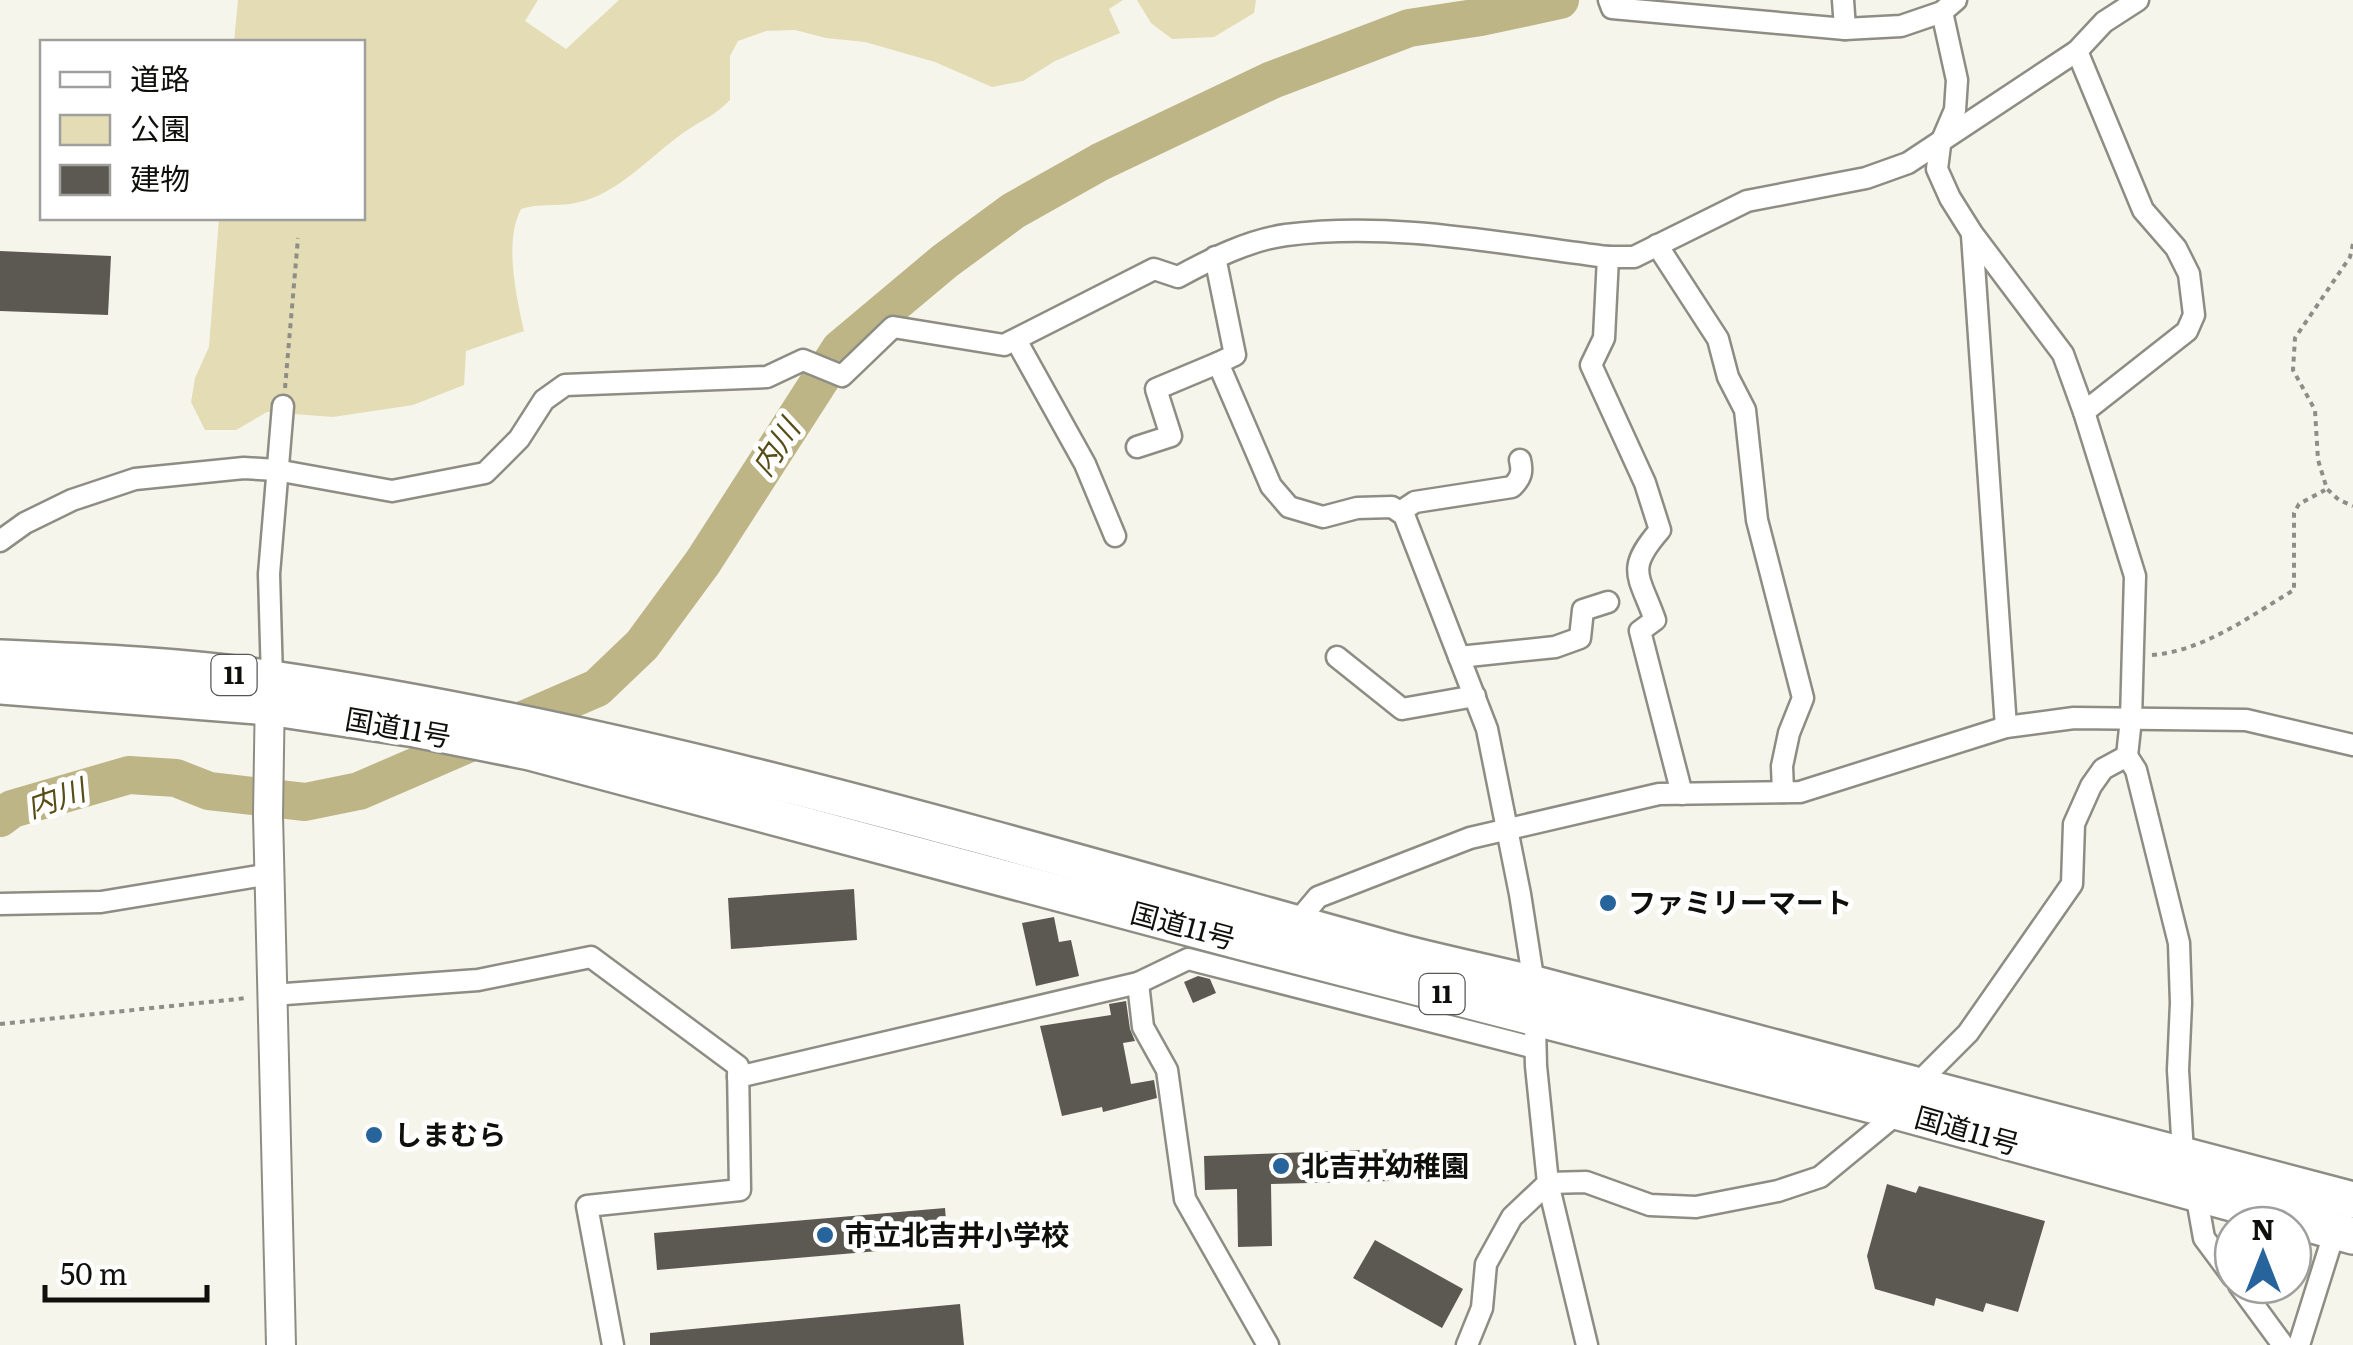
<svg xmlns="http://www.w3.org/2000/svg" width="2353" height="1345" viewBox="0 0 2353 1345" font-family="Literata,'Noto Sans JP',serif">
<rect width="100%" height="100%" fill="#f6f5eb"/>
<g fill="#e3dcb5">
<path d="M 238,0 L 538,0 L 525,21 L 566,49 L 619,0 L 1123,0 L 1109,9 L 1120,33 L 1055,61 L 1023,81 L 992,87 L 935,62 L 865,42 L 826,38 L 795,30 L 766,31 L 738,41 L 730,56 L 730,100 C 714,116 704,119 686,131 C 652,154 617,196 575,203 C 556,207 539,203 521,209 C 504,242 516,295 524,331 L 466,351 L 464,385 L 413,405 L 333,417 L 267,412 L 236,430 L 205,430 L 191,402 L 195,378 L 209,347 L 219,218 L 362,218 L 362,42 L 234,42 Z"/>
<path d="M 1137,0 L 1256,0 L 1254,13 L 1214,37 L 1172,39 L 1151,23 Z"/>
</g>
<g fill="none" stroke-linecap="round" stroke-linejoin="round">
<path stroke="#bdb586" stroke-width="38" d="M 0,818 L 12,809 L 129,775 L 176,778 L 209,791 L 305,802 L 359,791 L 597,688 L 642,645 L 703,562 L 840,349 L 945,261 L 1013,211 L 1100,162 L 1272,80 L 1409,28 L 1481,17 L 1560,0"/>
</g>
<g fill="#5b5951">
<path d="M 0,251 L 111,256 L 108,315 L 0,311 Z"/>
<path d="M 854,889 L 857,940 L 731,949 L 728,898 Z"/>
<path d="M 1054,917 L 1059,942 L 1071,940 L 1079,976 L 1036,986 L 1022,923 Z"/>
<path d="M 1198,976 L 1210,979 L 1216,993 L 1193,1003 L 1184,982 Z"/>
<path d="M 1126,1001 L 1130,1029 L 1135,1041 L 1123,1043 L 1131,1084 L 1154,1080 L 1157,1098 L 1103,1112 L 1102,1107 L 1062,1116 L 1040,1026 L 1111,1015 L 1109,1004 Z"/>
<path d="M 1388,1149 L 1389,1181 L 1271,1184 L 1272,1246 L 1238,1247 L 1237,1189 L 1205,1190 L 1204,1156 Z"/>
<path d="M 1887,1184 L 1916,1193 L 1919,1186 L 2045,1221 L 2018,1312 L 1986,1303 L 1983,1312 L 1936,1298 L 1934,1306 L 1875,1289 L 1867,1256 Z"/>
<path d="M 945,1208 L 948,1245 L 657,1270 L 654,1233 Z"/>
<path d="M 1375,1240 L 1463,1289 L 1442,1328 L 1353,1278 Z"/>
<path d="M 960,1304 L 964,1345 L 650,1345 L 650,1333 Z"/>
</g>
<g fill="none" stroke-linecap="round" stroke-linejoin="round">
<g stroke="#8e8d84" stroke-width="25">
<g id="street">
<path d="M 1609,0 L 1612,8 L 1845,29 L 1901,26 L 1942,12 L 1956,0"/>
<path d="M 1843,0 L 1845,29"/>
<path d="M 1942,12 L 1957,80 L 1955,110 L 1940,145 L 1937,169 L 1950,198 L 1972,233 L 2063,354 L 2084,412 L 2135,576 L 2131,719 L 2127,756 L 2136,770 L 2179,943 L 2181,1003 L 2178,1070 L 2183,1153"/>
<path d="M 2077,51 L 2143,210 L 2176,248 L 2189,274 L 2194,315 L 2187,331 L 2084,412"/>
<path d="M 1972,235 L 2006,727"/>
<path d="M 1657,245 L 1718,339 L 1728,377 L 1745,410 L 1757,520 L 1803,698 L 1789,733 L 1782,766 L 1783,792"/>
<path d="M 1215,257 L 1235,355 L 1218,363 L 1271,486 L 1289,507 L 1323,517 L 1357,508 L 1392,507 L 1404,515 L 1487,729 L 1520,894 L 1534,984 L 1536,1066 L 1548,1183 L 1587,1345"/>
<path d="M 1608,257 L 1604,338 L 1591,365 L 1645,483 L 1660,530 C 1625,570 1639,575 1655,620 L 1640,631 L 1682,794"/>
<path d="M 1016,340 L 1085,464 L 1115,536"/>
<path d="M 1137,447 L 1171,436 L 1156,389 L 1218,363"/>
<path d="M 1400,512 L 1415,502 L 1512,487 C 1521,478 1523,472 1520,460"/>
<path d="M 0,541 L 25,523 L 72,500 L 135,479 L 244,468 L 276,470 L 392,491 L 485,473 L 519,439 L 544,400 L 565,385 L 767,377 L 803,360 L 842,376 L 893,327 L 1004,345 L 1154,269 L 1178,277 C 1211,259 1249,240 1286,235 C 1393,221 1502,244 1608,257 L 1634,257 L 1747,201 L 1866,178 L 1908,163 L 2077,51 L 2104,22 L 2138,0"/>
<path d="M 1337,657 L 1402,709 L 1475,696"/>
<path d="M 1459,657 L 1555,647 L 1580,638 L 1583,610 L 1608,602"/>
<path d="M 272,679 L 269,574 L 283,406"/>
<path d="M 0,904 L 101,902 L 270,874"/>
<path d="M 1297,922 L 1318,897 L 1470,838 L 1659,794 L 1800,792 L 2006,727 L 2074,718 L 2246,720 L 2353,745"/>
<path d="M 1138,983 L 1143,1027 L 1167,1070 L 1185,1199 L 1268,1345"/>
<path d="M 272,995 L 478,980 L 591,957 L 738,1066 L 740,1190 L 587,1206 L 613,1345"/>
<path d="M 738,1077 L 1138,983 L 1188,959 L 1535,1048"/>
<path d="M 1914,1087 L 1968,1033 L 2072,884 L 2074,824 L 2091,786 L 2103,769 L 2127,756"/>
<path d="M 2196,1193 L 2204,1238 L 2233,1277"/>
<path d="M 2239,1285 L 2283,1345"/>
<path d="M 1467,1345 L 1482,1308 L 1486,1264 L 1512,1217 L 1548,1183 L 1586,1182 L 1650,1205 L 1696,1207 L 1778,1191 L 1820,1177 L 1899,1112"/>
<path d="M 2299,1345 L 2337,1224"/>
</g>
</g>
<g stroke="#8e8d84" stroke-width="32">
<path id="secondary" d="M 270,690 L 268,815 L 281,1345"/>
</g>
<g stroke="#8e8d84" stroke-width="40">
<g id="highway">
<path d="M 0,658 C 93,662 187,666 279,680 C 656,736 1022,848 1388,949 C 1439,963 1491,973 1542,986 C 1812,1058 2083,1129 2353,1200"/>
<path d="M 0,686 L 268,707 L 415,729 L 530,752 L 1246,943 L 1899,1112 L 2353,1236"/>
</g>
</g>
<g stroke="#8e8d86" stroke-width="4" stroke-dasharray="5 5" stroke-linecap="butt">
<path d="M 2353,244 L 2350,257 L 2295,338 L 2293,370 L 2315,410 L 2318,460 L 2327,489 L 2339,500 L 2353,506"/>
<path d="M 285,388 L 298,238"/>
<path d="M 2152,655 C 2204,651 2250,616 2294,590 L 2294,513 L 2299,504 L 2325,490"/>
<path d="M 0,1024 L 247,998"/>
</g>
<use href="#street" stroke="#fff" stroke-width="20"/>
<use href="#secondary" stroke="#fff" stroke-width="28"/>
<use href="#highway" stroke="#fff" stroke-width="35"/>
</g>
<g fill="#28649c" stroke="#fff" stroke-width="4">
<circle cx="1608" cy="903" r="10"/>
<circle cx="374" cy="1135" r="10"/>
<circle cx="1281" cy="1166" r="10"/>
<circle cx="825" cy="1235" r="10"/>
</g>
<g text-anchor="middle" stroke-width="10" stroke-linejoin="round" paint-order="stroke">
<g fill="#fff" stroke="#575754" stroke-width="2.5">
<rect x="211.5" y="655" width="45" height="40" rx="8"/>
<rect x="1419.5" y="974" width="45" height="40" rx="8"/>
</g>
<g font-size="25" font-weight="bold" fill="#0f0f0b">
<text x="234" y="684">11</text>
<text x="1442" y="1003">11</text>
</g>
<g font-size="28" fill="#0f0f0b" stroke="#fff">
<text transform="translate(398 728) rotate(10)" y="10">国道11号</text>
<text transform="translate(1183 926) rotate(15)" y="10">国道11号</text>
<text transform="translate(1967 1131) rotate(16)" y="10">国道11号</text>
</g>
<g font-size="28" font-weight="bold" fill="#0f0f0b" stroke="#fff" text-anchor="start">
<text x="1628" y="913">ファミリーマート</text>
<text x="394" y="1145">しまむら</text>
<text x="1301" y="1176">北吉井幼稚園</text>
<text x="845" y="1245">市立北吉井小学校</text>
</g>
<g font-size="30" font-style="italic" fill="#574d16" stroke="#fff">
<text transform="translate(776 448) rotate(-57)" y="10">内川</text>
<text transform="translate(56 799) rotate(-19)" y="10">内川</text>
</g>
</g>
<rect x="40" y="40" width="325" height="180" fill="#ffffff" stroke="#9f9f9d" stroke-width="2.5"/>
<rect x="60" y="72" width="50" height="15" fill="#ffffff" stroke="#9f9f9d" stroke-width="2.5"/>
<text x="130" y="90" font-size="30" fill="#0f0f0b">道路</text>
<rect x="60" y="115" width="50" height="30" fill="#e3dcb5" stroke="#9f9f9d" stroke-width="2.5"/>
<text x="130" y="140" font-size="30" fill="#0f0f0b">公園</text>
<rect x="60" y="165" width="50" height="30" fill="#5b5951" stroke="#9f9f9d" stroke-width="2.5"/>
<text x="130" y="190" font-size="30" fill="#0f0f0b">建物</text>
<g transform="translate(2263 1255)"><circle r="48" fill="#ffffff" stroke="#9f9f9d" stroke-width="2.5"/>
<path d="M0-8L18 38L0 25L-18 38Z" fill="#28649c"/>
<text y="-15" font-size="28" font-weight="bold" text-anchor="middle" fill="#0f0f0b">N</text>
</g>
<path d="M45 1285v15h162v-15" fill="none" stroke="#0f0f0b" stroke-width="5"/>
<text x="60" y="1285" font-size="30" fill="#0f0f0b" stroke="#ffffff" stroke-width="8" paint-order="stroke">50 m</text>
</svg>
